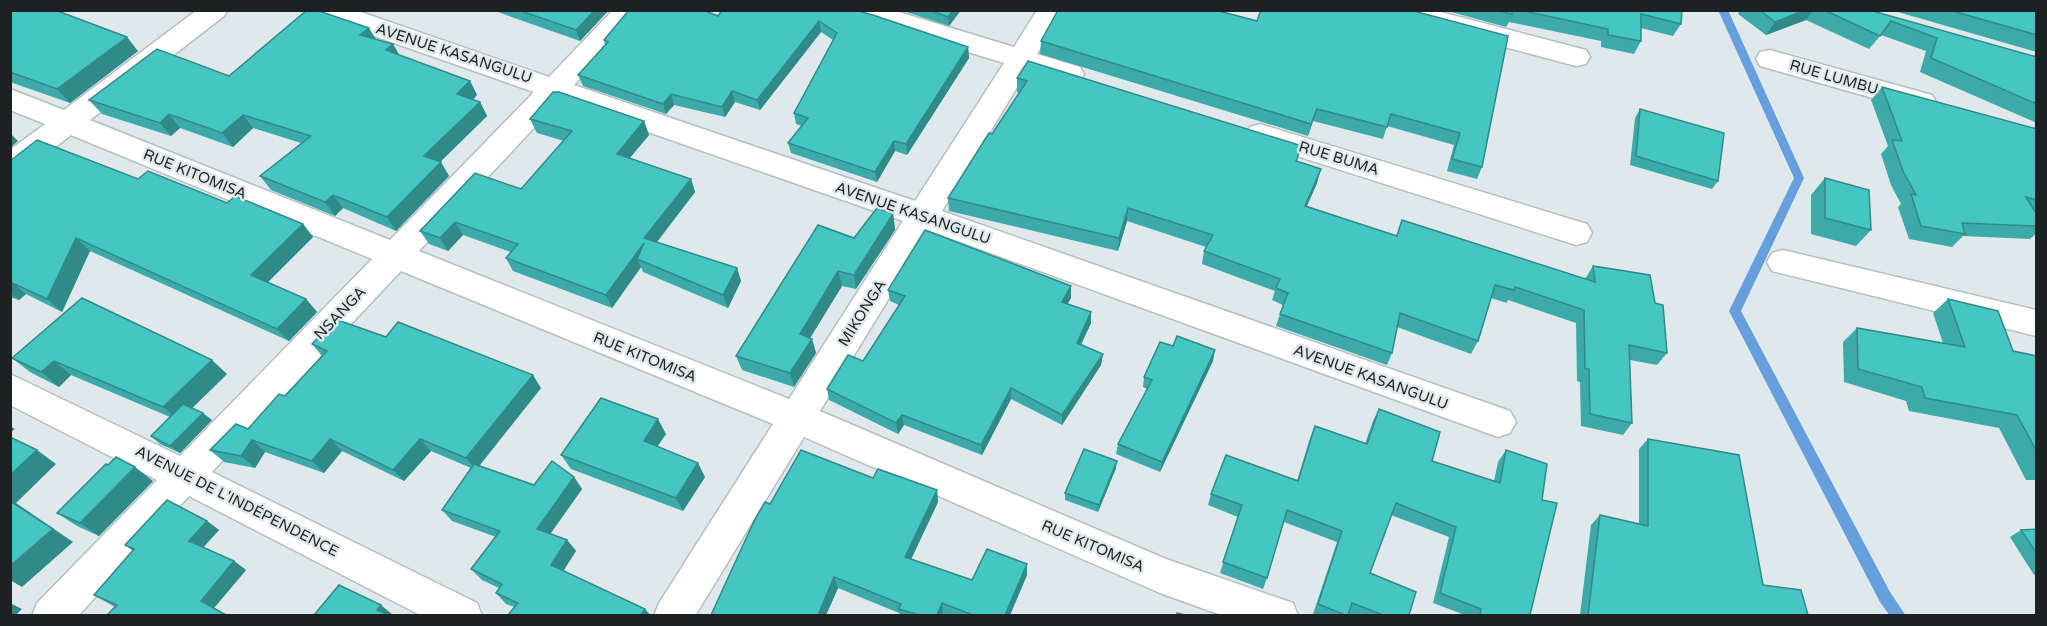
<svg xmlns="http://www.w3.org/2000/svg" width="2047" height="626" viewBox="0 0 2047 626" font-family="'Varela Round',sans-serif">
<rect width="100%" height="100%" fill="#dfe9eb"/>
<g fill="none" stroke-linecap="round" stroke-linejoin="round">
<path fill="#659fdd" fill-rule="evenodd" d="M 1718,10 L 1728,10 L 1804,178 L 1741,311 L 1890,592 L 1906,616 L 1890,616 L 1880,602 L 1729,311 L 1794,178 Z"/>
<g stroke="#b5bfc1" stroke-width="3">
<g id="minor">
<path d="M 197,10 L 228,10 L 224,16 L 90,120 L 390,240 L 534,92 L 317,16 L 313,10 L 355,10 L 549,77 L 613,10 L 642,10 L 574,85 L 915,201 L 1004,63 L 851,16 L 847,10 L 892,10 L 1014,47 L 1037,10 L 1064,10 L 1037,54 L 1080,67 L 1084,74 L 1080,81 L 1070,84 L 1027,71 L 942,211 L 1510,411 L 1516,422 L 1510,433 L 1498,437 L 930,231 L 820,411 L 1166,559 L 1293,603 L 1298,616 L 1224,616 L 1160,593 L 804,437 L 695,616 L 654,616 L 659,603 L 773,424 L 401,271 L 212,472 L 477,603 L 482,616 L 422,616 L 189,496 L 78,616 L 32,616 L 37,603 L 157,480 L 10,405 L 10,374 L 180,456 L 372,259 L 71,135 L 21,174 L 10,177 L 10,150 L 45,124 L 10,110 L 10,89 L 64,110 ZM 559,101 L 903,221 L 789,399 L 419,251 Z"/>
<path d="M 1385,10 L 1433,10 L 1586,50 L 1590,57 L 1586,64 L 1576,66 L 1389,16 Z"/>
<path d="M 1770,50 L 1932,95 L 1936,102 L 1932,109 L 1922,112 L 1760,66 L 1756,59 L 1760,52 Z"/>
<path d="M 1260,124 L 1587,224 L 1592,233 L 1587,242 L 1576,245 L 1250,141 L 1245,134 L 1250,127 Z"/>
<path d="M 1783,250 L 2036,310 L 2036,336 L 1772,271 L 1767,262 L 1772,253 Z"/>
</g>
</g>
<use href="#minor" fill="#fff" fill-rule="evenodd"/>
</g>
<g fill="#3baaa8">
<path d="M 10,10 L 138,51 L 70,103 L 10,82 Z"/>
<path d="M 492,10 L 609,10 L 580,41 Z"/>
<path d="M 855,10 L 968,47 L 969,58 L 907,155 L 895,151 L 877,182 L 791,153 L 788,143 L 802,126 L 796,124 L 794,113 L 833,40 L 821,32 L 760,110 L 735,102 L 725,117 L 674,105 L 666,114 L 583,86 L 578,75 L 605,45 L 604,40 L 718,16 Z"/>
<path d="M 900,10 L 961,10 L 949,26 Z"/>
<path d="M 1410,10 L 1482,167 L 1477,179 L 1447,171 L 1454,145 L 1387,126 L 1383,139 L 1313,121 L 1308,136 L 1040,54 L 1041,41 L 1257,21 Z"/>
<path d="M 1444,10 L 1682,10 L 1681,24 L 1673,36 L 1641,28 L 1641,41 L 1634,54 L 1601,47 L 1601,41 L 1509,22 L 1506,27 Z"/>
<path d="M 1740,10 L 1869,10 L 2037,57 L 2037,123 L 1920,72 L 1926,51 L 1881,35 L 1869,49 L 1806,20 L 1766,35 L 1738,14 Z"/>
<path d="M 1891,10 L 2037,10 L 2037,52 Z"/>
<path d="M 376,39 L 393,44 L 399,55 L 470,81 L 477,95 L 473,100 L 480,102 L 487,116 L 440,162 L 449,176 L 396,231 L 343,208 L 335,216 L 271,190 L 260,176 L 301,143 L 253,128 L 233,147 L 180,128 L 171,136 L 102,114 L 89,100 L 229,76 Z"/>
<path d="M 1017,78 L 1298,162 L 1317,183 L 1307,206 L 1396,236 L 1402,220 L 1585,279 L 1593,266 L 1655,303 L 1667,353 L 1657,365 L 1630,360 L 1632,423 L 1623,435 L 1581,426 L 1580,382 L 1577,381 L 1576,323 L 1508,300 L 1507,303 L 1491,298 L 1478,341 L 1471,354 L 1397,327 L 1392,353 L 1387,365 L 1276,326 L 1283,305 L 1272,300 L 1275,291 L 1202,264 L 1204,251 L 1206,247 L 1127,221 L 1118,251 L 949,211 L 948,198 L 992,134 L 1019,93 L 1017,92 Z"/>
<path d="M 1882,87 L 2037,129 L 2037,233 L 2030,239 L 1963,236 L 1952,247 L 1909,239 L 1898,207 L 1901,204 L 1891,185 L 1881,154 L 1888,146 L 1871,100 Z"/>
<path d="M 1640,109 L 1718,181 L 1712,189 L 1630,165 L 1635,118 Z"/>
<path d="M 530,119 L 644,121 L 649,135 L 630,158 L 691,179 L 695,192 L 657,242 L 737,268 L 741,281 L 728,308 L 643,272 L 641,267 L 612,308 L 513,271 L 506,258 L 511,252 L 463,235 L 448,251 L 429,244 L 420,231 L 521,189 L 564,141 L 537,133 Z"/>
<path d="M 10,161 L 138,179 L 303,224 L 313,237 L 268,282 L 306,299 L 317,312 L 289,341 L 90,251 L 62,312 L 26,294 L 19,300 L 10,297 Z"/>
<path d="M 1825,178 L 1871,230 L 1856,246 L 1811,234 L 1811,195 Z"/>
<path d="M 893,214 L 895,230 L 856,289 L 842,286 L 810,338 L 812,339 L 816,353 L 794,387 L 742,370 L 736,356 L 854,238 Z"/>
<path d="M 888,290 L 1071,298 L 1067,304 L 1091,323 L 1081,345 L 1103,354 L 1101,365 L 1062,425 L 1011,399 L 982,455 L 904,425 L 898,434 L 829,400 L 827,389 L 863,361 L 899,305 L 890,301 Z"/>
<path d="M 1948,299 L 2013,351 L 2037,356 L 2037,480 L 2026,480 L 1999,428 L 1909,411 L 1906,401 L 1844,382 L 1843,342 L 1857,328 L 1943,343 L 1933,313 Z"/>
<path d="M 386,337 L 541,388 L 479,466 L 534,485 L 574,477 L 582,489 L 550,534 L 567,540 L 576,551 L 563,571 L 645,609 L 650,615 L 508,615 L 514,607 L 506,604 L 496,593 L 499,588 L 482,580 L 471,569 L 496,537 L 452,521 L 442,510 L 471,468 L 431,451 L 404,481 L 342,451 L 324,473 L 265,452 L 255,468 L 224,462 L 210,450 L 248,429 L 285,396 L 322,356 L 312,344 Z"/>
<path d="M 12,358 L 227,374 L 192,408 L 212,420 L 180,453 L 160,444 L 151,436 L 170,417 L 71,375 L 59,387 L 30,372 Z"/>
<path d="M 1213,361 L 1160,472 L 1116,454 L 1118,444 L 1147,389 L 1143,387 L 1144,377 Z"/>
<path d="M 1379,409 L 1432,461 L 1494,481 L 1498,462 L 1506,450 L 1542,500 L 1530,615 L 1465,615 L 1433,603 L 1449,537 L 1391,515 L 1370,573 L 1409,615 L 1353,615 L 1349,614 L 1348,615 L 1316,615 L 1313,614 L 1337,542 L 1284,522 L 1267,578 L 1263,589 L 1220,573 L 1238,517 L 1208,505 L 1211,494 L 1297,481 L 1310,438 L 1315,426 L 1365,444 L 1373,421 Z"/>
<path d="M 666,434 L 657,447 L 705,477 L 683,511 L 571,469 L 561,455 Z"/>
<path d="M 1648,439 L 1763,585 L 1808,615 L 1580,615 L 1591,525 L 1600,515 L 1639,524 L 1639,449 Z"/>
<path d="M 1116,468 L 1098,512 L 1065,500 L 1065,493 Z"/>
<path d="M 873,478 L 937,490 L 938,502 L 911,559 L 972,580 L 1027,564 L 1027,575 L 1010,615 L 948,615 L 943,614 L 943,615 L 900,615 L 899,613 L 838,588 L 826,615 L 711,615 L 770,504 Z"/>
<path d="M 153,481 L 99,536 L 77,526 L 57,513 Z"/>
<path d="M 207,521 L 219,530 L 203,547 L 234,561 L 246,570 L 214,608 L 115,607 L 94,595 L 133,551 L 125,545 Z"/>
<path d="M 2037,529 L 2037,574 L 2034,575 L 2010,537 L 2021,530 Z"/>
</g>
<g fill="#308b88">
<path d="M 595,10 L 609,10 L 580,41 L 576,30 Z"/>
<path d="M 953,10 L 961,10 L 949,26 L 948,17 Z"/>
<path d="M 1805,10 L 1813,10 L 1806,20 L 1766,35 L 1775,22 Z"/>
<path d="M 819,21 L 821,32 L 760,110 L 757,100 Z"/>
<path d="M 369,28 L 377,41 L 360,35 Z"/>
<path d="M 127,37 L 138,51 L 70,103 L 57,89 Z"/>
<path d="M 393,44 L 401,58 L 386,50 Z"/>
<path d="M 968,47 L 969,58 L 907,155 L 906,144 Z"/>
<path d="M 470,81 L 477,95 L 465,108 L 457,94 Z"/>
<path d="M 732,91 L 735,102 L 725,117 L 722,107 Z"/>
<path d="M 671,94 L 674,105 L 666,114 L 663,104 Z"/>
<path d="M 480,102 L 487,116 L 432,170 L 424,156 Z"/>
<path d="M 1317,109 L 1308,136 L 1311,124 Z"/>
<path d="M 169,114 L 180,128 L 171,136 L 160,123 Z"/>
<path d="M 243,115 L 253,128 L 233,147 L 222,133 Z"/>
<path d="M 644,121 L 649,135 L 622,167 L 617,154 Z"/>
<path d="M 10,133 L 18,141 L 10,148 Z"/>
<path d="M 894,141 L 895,151 L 877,182 L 875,172 Z"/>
<path d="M 441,162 L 449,176 L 396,231 L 387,217 Z"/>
<path d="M 1321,169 L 1317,183 L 1301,219 L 1305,206 Z"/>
<path d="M 691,179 L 695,192 L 650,251 L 644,238 Z"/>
<path d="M 333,195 L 343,208 L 335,216 L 325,202 Z"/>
<path d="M 1128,208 L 1127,221 L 1118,251 L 1119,238 Z"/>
<path d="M 893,214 L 895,230 L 856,289 L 854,275 Z"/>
<path d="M 455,222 L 463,235 L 448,251 L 440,238 Z"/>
<path d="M 303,224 L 313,237 L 262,288 L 251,275 Z"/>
<path d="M 76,238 L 90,251 L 62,312 L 47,299 Z"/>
<path d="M 644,243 L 637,259 L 641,267 L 612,308 L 606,295 Z"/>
<path d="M 737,268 L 741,281 L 728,308 L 723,295 Z"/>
<path d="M 838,271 L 842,286 L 804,348 L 800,334 Z"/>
<path d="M 11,281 L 26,294 L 19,300 L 10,293 Z"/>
<path d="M 1071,286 L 1071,298 L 1062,314 L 1062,302 Z"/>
<path d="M 306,299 L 317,312 L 289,341 L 277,329 Z"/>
<path d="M 1091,312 L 1091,323 L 1076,354 L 1077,343 Z"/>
<path d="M 812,339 L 816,353 L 794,387 L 790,373 Z"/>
<path d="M 1215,350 L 1213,361 L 1160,472 L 1162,462 Z"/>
<path d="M 1103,354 L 1101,365 L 1062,425 L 1062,415 Z"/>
<path d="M 212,360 L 227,374 L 179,421 L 163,407 Z"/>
<path d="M 54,361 L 71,375 L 59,387 L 41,372 Z"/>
<path d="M 533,375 L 541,388 L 476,470 L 466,458 Z"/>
<path d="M 1011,388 L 1011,399 L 982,455 L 981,445 Z"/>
<path d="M 203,413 L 212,420 L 180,453 L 170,446 Z"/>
<path d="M 902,415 L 904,425 L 898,434 L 896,423 Z"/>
<path d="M 658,419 L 666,434 L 651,455 L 644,441 Z"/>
<path d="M 10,426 L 15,429 L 10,433 Z"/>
<path d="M 330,439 L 342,451 L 324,473 L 312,461 Z"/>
<path d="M 420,439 L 431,451 L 404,481 L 393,470 Z"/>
<path d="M 252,440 L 265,452 L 255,468 L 241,456 Z"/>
<path d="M 37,450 L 56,464 L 16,503 L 73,542 L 22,587 L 10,580 L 10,475 Z"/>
<path d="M 1117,461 L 1116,468 L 1098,512 L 1099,505 Z"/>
<path d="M 698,463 L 705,477 L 683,511 L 676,498 Z"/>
<path d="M 135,467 L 153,481 L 99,536 L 80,523 Z"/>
<path d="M 574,477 L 582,489 L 546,540 L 537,529 Z"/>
<path d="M 937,490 L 938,502 L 907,568 L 905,557 Z"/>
<path d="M 207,521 L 219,530 L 201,550 L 189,541 Z"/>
<path d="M 567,540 L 576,551 L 560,576 L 551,565 Z"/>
<path d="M 234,561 L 246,570 L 213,609 L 201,601 Z"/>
<path d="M 1027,564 L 1027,575 L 1010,615 L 1005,615 Z"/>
<path d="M 834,577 L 838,588 L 826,615 L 818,615 Z"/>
<path d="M 10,603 L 22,609 L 16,615 L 10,615 Z"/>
<path d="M 942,603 L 943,614 L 943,615 L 937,615 Z"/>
<path d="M 381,605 L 393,615 L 384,615 L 377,610 Z"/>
<path d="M 645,609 L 650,615 L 641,615 Z"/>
</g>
<g fill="#45c6c3" stroke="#308b88" stroke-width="1.5">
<path d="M 10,10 L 55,10 L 127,37 L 57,89 L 10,72 Z"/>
<path d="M 307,10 L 316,10 L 369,28 L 360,35 L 393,44 L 386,50 L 470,81 L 457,94 L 480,102 L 424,156 L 441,162 L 387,217 L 333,195 L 325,202 L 260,176 L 311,136 L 243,115 L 222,133 L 169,114 L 160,123 L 89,100 L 157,49 L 229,76 Z"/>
<path d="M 518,10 L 595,10 L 576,30 Z"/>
<path d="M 629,10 L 703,10 L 718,16 L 722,10 L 855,10 L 873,15 L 968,47 L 906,144 L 894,141 L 875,172 L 788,143 L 808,118 L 794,113 L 837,33 L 819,21 L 757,100 L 732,91 L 722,107 L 671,94 L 663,104 L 578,75 L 608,42 L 604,40 Z"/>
<path d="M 929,10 L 953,10 L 948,17 Z"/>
<path d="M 1058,10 L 1215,10 L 1257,21 L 1261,10 L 1410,10 L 1508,36 L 1482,167 L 1452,159 L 1460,133 L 1391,114 L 1387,127 L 1317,109 L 1311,124 L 1041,41 Z"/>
<path d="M 1496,10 L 1512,10 L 1512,14 Z"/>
<path d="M 1519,10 L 1682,10 L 1681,24 L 1641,14 L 1641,41 L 1608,35 L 1608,29 Z"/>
<path d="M 1760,10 L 1805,10 L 1775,22 Z"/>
<path d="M 1824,10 L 1869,10 L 2037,57 L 2037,104 L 1931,58 L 1937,38 L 1891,21 L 1880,36 Z"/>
<path d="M 1949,10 L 2037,10 L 2037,35 Z"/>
<path d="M 1028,61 L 1302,146 L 1296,161 L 1321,169 L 1305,206 L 1397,236 L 1402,220 L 1595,282 L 1593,266 L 1650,275 L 1655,303 L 1663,305 L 1667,353 L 1629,345 L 1632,423 L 1590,414 L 1589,369 L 1585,369 L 1584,310 L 1515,287 L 1514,290 L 1495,285 L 1478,341 L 1400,313 L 1392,353 L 1280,314 L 1288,293 L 1276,288 L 1280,279 L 1204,251 L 1213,235 L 1128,208 L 1119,238 L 948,198 L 989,133 L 992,134 L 1027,81 L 1017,78 Z"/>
<path d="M 1882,87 L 2037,129 L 2037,200 L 2026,197 L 2037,215 L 2037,226 L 1962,223 L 1965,234 L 1921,226 L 1911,194 L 1916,195 L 1903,171 L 1892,140 L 1902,141 Z"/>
<path d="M 553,92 L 559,92 L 644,121 L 617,154 L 691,179 L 644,238 L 737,268 L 723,295 L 637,259 L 644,243 L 606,295 L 506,258 L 518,244 L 455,222 L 440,238 L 420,231 L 475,173 L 521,189 L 572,131 L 530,119 Z"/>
<path d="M 1640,109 L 1724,133 L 1718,181 L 1636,156 Z"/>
<path d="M 37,140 L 138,179 L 148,171 L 227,203 L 235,196 L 303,224 L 251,275 L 306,299 L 277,329 L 76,238 L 47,299 L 10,282 L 10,161 Z"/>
<path d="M 1825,178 L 1869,190 L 1871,230 L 1825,218 Z"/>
<path d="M 877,208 L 893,214 L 854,275 L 838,271 L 800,334 L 812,339 L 790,373 L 736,356 L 818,225 L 854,238 Z"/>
<path d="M 925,230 L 1071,286 L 1062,302 L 1091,312 L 1077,343 L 1103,354 L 1062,415 L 1011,388 L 981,445 L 902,415 L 896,423 L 827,389 L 848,355 L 863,361 L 905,296 L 888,290 Z"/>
<path d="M 82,298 L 212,360 L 163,407 L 54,361 L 41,372 L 12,358 Z"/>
<path d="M 1948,299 L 1998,311 L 2013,351 L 2037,356 L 2037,452 L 2017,415 L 1925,398 L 1922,387 L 1858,369 L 1857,328 L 1965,347 Z"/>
<path d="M 335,319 L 386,337 L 398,322 L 533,375 L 466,458 L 420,439 L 393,470 L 330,439 L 312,461 L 252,440 L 241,456 L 210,450 L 236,424 L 248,429 L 279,394 L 285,396 L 327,351 L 312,344 Z"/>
<path d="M 1177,336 L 1215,350 L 1162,462 L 1118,444 L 1152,380 L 1144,377 L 1160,342 L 1173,346 Z"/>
<path d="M 601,398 L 658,419 L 644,441 L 698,463 L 676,498 L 561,455 Z"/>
<path d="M 183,404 L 203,413 L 170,446 L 151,436 Z"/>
<path d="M 1379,409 L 1440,432 L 1432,461 L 1500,483 L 1506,450 L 1547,464 L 1542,500 L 1557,503 L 1530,615 L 1480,615 L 1481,609 L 1440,593 L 1456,527 L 1396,503 L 1370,573 L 1416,592 L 1409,615 L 1383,615 L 1352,603 L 1348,615 L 1345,615 L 1318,604 L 1342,531 L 1287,510 L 1267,578 L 1223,562 L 1242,505 L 1211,494 L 1226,455 L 1298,481 L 1315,426 L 1367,444 Z"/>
<path d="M 10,437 L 37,450 L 10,475 Z"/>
<path d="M 1648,439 L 1739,455 L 1763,585 L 1801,590 L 1808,615 L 1588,615 L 1600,515 L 1648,526 Z"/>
<path d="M 1084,449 L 1117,461 L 1099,505 L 1065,493 Z"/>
<path d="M 801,450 L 873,478 L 878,469 L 937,490 L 905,557 L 972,580 L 987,549 L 1027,564 L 1005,615 L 973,615 L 942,603 L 937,615 L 919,615 L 899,609 L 901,604 L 834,577 L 818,615 L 711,615 L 755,519 L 765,502 L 770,504 Z"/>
<path d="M 116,457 L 135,467 L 80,523 L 57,513 L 106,464 L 108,465 Z"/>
<path d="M 552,461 L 574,477 L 537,529 L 567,540 L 551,565 L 645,609 L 641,615 L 508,615 L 518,603 L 496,593 L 502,584 L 471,569 L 500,531 L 442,510 L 474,464 L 534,485 Z"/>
<path d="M 167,500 L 207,521 L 189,541 L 234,561 L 201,601 L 226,615 L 107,615 L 117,605 L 94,595 L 134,549 L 125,545 Z"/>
<path d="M 10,501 L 53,529 L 10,566 Z"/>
<path d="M 2037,529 L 2037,554 L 2021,530 Z"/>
<path d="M 339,585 L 381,605 L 377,610 L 388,615 L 314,615 Z"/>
<path d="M 1177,613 L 1185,615 L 1176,615 Z"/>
</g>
<g text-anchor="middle" stroke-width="5" stroke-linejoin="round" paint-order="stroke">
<g font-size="15" fill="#1d2122" stroke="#dfe9eb">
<text transform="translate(454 53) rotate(18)" y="5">AVENUE KASANGULU</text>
<text transform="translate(1834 77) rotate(16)" y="5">RUE LUMBU</text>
<text transform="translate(1339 158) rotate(17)" y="5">RUE BUMA</text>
<text transform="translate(195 174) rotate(22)" y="5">RUE KITOMISA</text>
<text transform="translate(913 213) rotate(19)" y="5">AVENUE KASANGULU</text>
<text transform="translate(340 313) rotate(-46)" y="5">NSANGA</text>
<text transform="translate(862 313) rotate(-58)" y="5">MIKONGA</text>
<text transform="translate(645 357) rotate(22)" y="5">RUE KITOMISA</text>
<text transform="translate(1371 377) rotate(20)" y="5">AVENUE KASANGULU</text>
<text transform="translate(237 501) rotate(27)" y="5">AVENUE DE L'INDÉPENDENCE</text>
<text transform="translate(1093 546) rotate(23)" y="5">RUE KITOMISA</text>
</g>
</g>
<rect width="2047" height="626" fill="none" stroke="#1d2122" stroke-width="24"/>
</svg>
